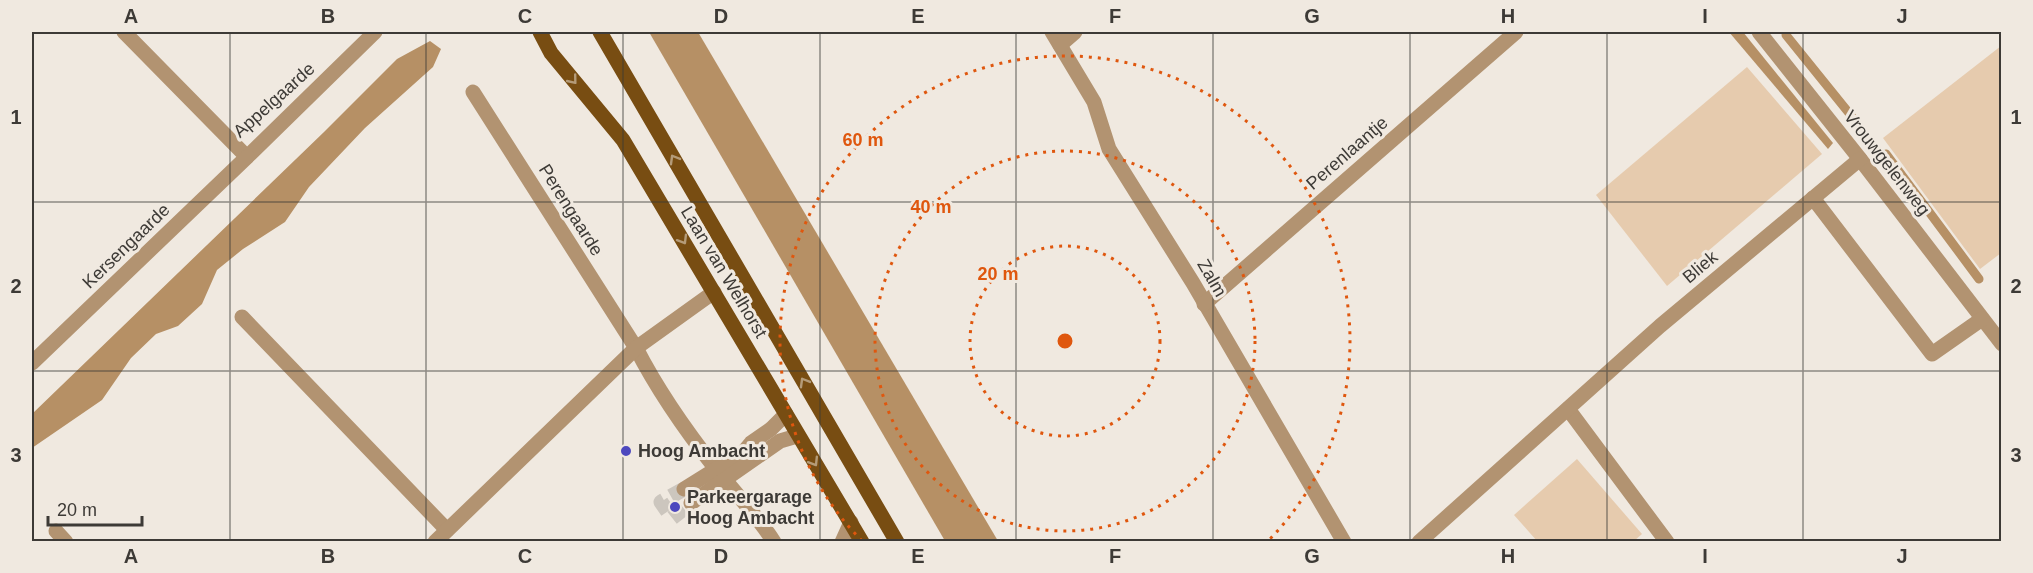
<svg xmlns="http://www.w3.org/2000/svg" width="2033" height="573" viewBox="0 0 2033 573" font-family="Helvetica,sans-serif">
<rect width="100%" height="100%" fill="#f0e9e0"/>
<g fill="#e6cbae">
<path d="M 2001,46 L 2001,253 L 1980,269 L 1883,138 Z"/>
<path d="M 1747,67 L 1822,154 L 1667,286 L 1596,195 Z"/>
<path d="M 1577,459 L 1642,534 L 1634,541 L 1537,541 L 1514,515 Z"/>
</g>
<g fill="#b69065">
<path d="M 649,32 L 698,32 L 998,541 L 945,541 Z"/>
<path d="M 1729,32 L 1743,32 L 1833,143 L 1828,149 Z"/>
<path d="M 430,41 L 441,49 L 433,67 L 365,128 L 309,187 L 285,222 L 243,249 L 217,270 L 202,304 L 178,326 L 156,334 L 131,358 L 102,400 L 32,448 L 32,414 L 324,132 L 397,59 Z"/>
</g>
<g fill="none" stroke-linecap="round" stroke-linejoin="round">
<g stroke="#b69065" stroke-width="9">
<path d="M 1786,35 L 1853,118"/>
<path d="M 1886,154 L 1979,279"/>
</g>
<path stroke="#ccc6be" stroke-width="15" stroke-dasharray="15 8" stroke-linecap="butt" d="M 684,489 L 661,502 L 672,518 L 691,503"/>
<g stroke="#b29371" stroke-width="15">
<path d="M 124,32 L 247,157 L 375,32"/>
<path d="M 1052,32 L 1094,102 L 1109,149 L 1193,283 L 1344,542"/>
<path d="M 1759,32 L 1860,159 L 2002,344"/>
<path d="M 1060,45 L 1075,32"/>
<path d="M 473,92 L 636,348 C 658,391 686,431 716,469 C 735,493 757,515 774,542"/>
<path d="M 1813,198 L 1932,354 L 1982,319"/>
<path d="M 1204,304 L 1516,32"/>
<path d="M 242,317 L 447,530"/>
<path d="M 32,363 L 247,157"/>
<path d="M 1568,409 L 1667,542"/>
<path d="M 684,489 L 716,469 L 736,461 L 751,443 L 771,429 L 786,414"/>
<path d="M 691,503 L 780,441 L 797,436"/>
<path d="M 56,531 L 66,542"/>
<path d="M 435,542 L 636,348 L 714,292"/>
<path d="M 842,542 L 851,522"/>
<path d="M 1419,542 L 1660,326 L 1860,159"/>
</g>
<g stroke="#784d12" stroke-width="15">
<path d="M 540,32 L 551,53 L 623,140 L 862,542"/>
<path d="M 600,32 L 897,542"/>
</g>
</g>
<defs><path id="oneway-chevron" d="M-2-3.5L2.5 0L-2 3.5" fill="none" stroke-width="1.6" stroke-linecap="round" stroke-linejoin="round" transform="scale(1.5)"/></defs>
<g stroke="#b49b79">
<use href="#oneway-chevron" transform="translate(573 80) rotate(51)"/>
<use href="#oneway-chevron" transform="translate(674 159) rotate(-120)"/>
<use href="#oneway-chevron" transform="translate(683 240) rotate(59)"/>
<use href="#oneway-chevron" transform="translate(804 382) rotate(-120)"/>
<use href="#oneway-chevron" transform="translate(814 462) rotate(58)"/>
</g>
<path fill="none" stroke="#3d3a36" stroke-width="1.5" stroke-opacity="0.55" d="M 230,32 L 230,542M 426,32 L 426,542M 623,32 L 623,542M 820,32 L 820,542M 1016,32 L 1016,542M 1213,32 L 1213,542M 1410,32 L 1410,542M 1607,32 L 1607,542M 1803,32 L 1803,542M 32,202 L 2002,202M 32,371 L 2002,371"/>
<g fill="none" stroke="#df570e" stroke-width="3" stroke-dasharray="3 6">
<circle cx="1065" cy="341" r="95"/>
<circle cx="1065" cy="341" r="190"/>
<path d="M862 541A285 285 0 1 1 1268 541"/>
</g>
<g fill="#4d48be" stroke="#f0e9e0" stroke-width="2">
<circle cx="626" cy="451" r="6"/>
<circle cx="675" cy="507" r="6"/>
</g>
<g text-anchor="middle" stroke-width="6" stroke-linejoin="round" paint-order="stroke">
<g font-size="18" fill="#3d3a36" stroke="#f0e9e0">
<text transform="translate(274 100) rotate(-42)" y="6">Appelgaarde</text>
<text transform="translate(1347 153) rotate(-41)" y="6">Perenlaantje</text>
<text transform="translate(1887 163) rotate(52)" y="6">Vrouwgelenweg</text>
<text transform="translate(571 210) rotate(58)" y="6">Perengaarde</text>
<text transform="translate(126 246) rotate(-44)" y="6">Kersengaarde</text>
<text transform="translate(1700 267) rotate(-40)" y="6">Bliek</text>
<text transform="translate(724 272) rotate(59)" y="6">Laan van Welhorst</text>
<text transform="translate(1212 278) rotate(60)" y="6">Zalm</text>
</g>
<g font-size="18" font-weight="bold" fill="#3d3a36" stroke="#f0e9e0" text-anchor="start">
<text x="638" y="457">Hoog Ambacht</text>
<text x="687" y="503">Parkeergarage<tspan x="687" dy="21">Hoog Ambacht</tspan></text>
</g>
</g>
<circle cx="1065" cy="341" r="9" fill="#df570e" stroke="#f0e9e0" stroke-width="3"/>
<g font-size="18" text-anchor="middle" font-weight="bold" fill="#df570e" stroke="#f0e9e0" stroke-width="6" stroke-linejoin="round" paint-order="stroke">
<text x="863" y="146">60 m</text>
<text x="931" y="213">40 m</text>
<text x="998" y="280">20 m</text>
</g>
<rect width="2033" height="573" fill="none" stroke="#f0e9e0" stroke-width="66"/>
<path d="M48 516v9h94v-9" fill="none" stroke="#3d3a36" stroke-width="3"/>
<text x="57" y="516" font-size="18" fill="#3d3a36" stroke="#f0e9e0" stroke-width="4.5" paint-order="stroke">20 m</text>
<rect x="33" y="33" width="1967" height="507" fill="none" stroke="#3d3a36" stroke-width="2"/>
<g font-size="20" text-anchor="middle" font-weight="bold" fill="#3d3a36">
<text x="131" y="23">A</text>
<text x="328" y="23">B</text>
<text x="525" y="23">C</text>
<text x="721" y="23">D</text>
<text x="918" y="23">E</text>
<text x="1115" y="23">F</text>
<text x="1312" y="23">G</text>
<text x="1508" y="23">H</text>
<text x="1705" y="23">I</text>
<text x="1902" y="23">J</text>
<text x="16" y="124">1</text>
<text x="2016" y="124">1</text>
<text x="16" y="293">2</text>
<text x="2016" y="293">2</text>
<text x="16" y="462">3</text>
<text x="2016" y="462">3</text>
<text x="131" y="563">A</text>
<text x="328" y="563">B</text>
<text x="525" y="563">C</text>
<text x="721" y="563">D</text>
<text x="918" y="563">E</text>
<text x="1115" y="563">F</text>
<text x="1312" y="563">G</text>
<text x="1508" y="563">H</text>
<text x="1705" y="563">I</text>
<text x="1902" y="563">J</text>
</g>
</svg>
